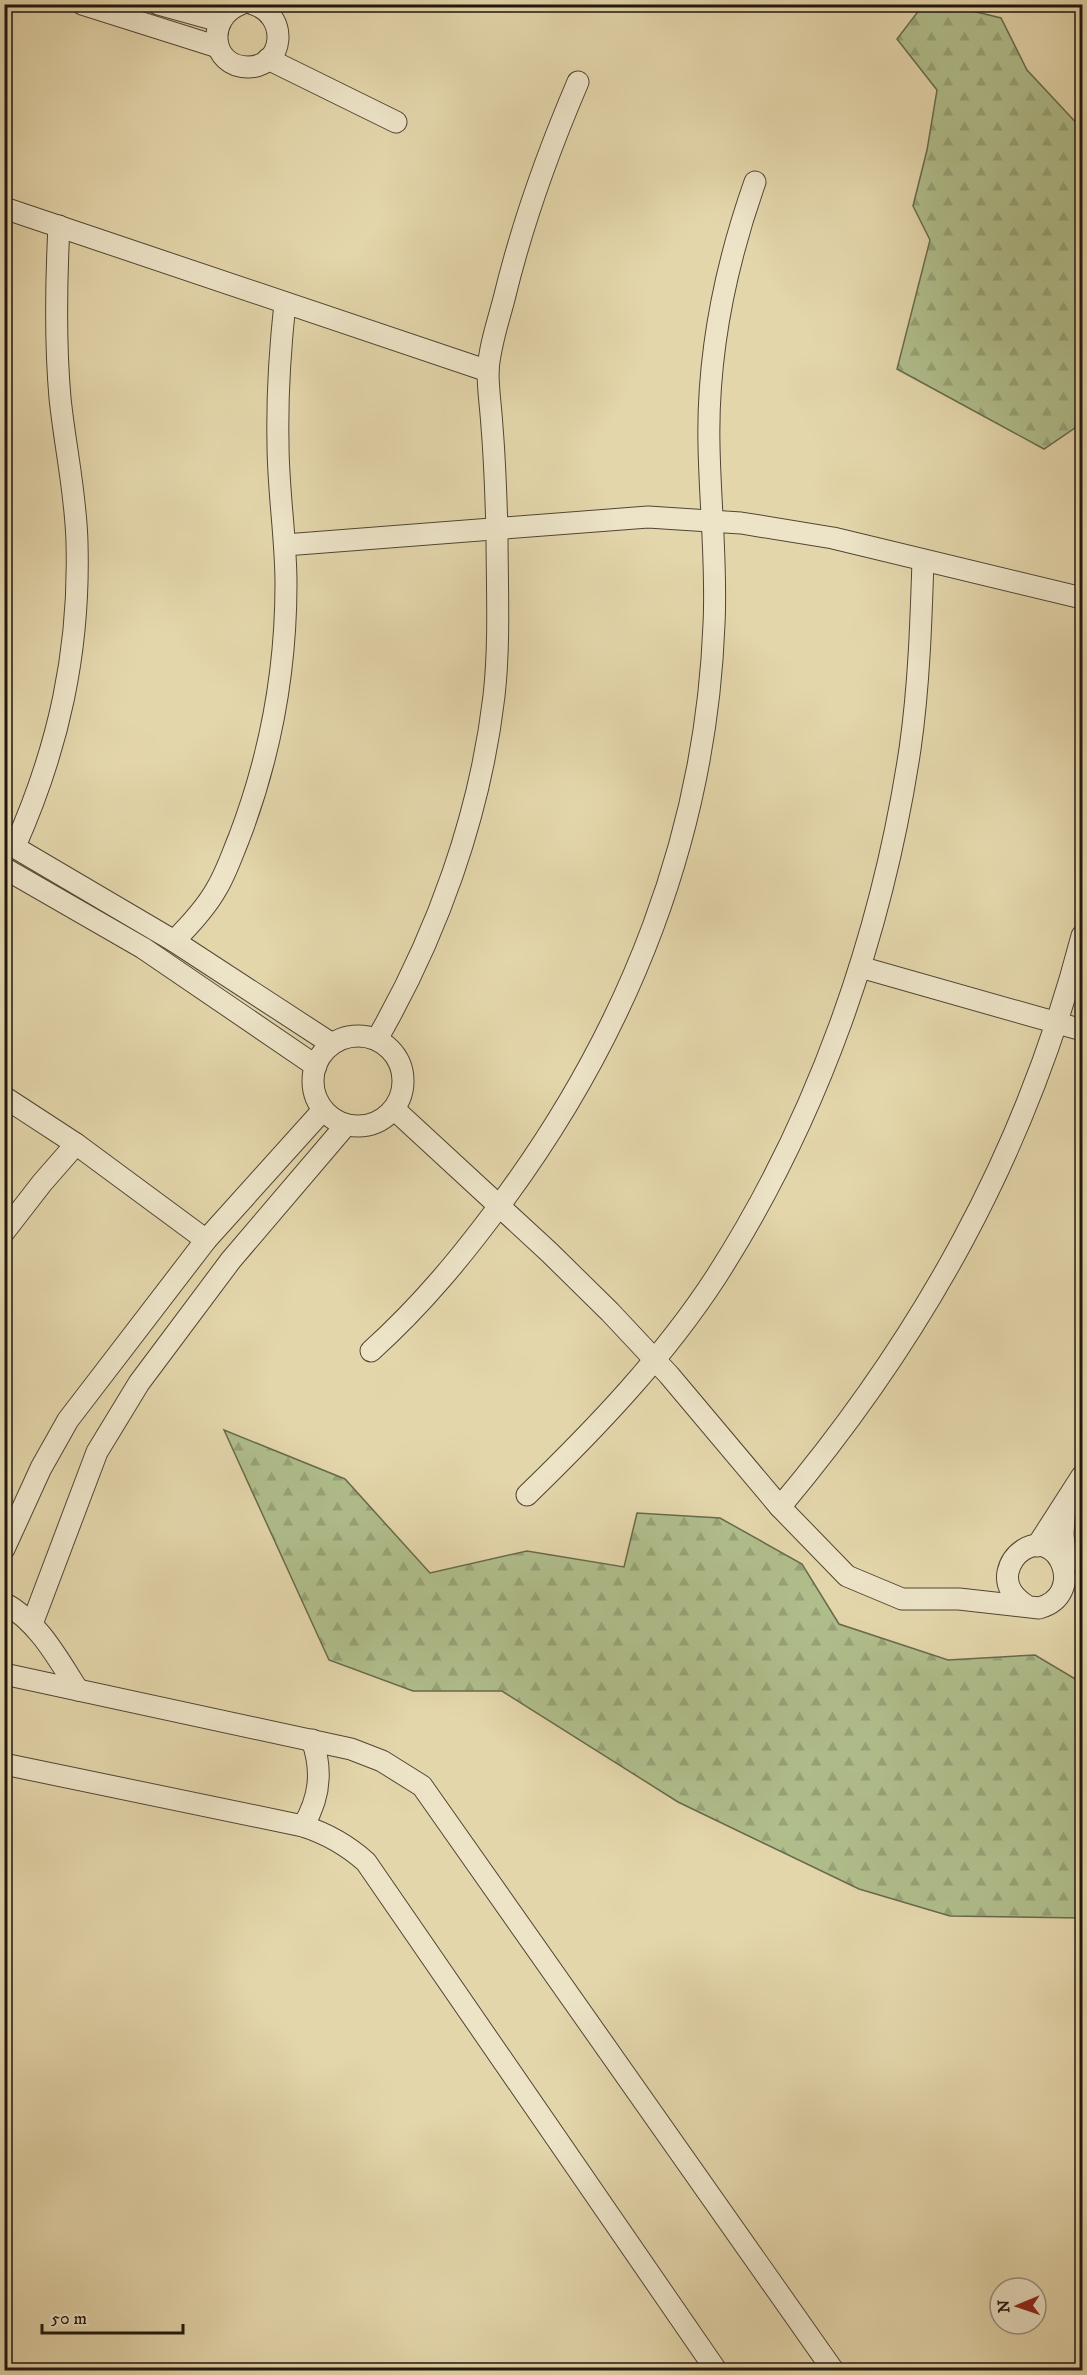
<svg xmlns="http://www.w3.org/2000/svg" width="1087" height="2375" viewBox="0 0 1087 2375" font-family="'IM FELL DW Pica',serif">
<defs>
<pattern id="forest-firs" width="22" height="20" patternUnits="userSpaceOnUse" patternTransform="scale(1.5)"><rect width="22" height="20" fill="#b0be8c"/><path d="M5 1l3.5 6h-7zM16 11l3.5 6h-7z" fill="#97a378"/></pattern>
</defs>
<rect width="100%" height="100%" fill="#e4d6ab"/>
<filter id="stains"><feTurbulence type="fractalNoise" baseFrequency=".00333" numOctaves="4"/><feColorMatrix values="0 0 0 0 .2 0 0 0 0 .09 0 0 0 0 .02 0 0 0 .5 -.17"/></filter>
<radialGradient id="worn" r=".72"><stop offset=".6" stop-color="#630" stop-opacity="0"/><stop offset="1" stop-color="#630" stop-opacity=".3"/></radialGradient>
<g fill="url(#forest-firs)" stroke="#686a4c" stroke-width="1.5">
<path d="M 923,5 L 948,5 L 1001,18 L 1027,70 L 1082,129 L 1082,423 L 1044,449 L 897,369 L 930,240 L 913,206 L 927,150 L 937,90 L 897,39 Z"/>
<path d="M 224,1430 L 345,1479 L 430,1573 L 527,1551 L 624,1567 L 637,1513 L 720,1518 L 802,1564 L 839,1624 L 948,1660 L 1035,1655 L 1082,1683 L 1082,1918 L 950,1916 L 859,1889 L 678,1802 L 502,1691 L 413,1691 L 329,1660 Z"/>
</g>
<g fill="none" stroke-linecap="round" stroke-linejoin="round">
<g stroke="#504634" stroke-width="23">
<g id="street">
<path d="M 82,4 L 218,47"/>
<path d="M 158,4 L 219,21"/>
<path d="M 241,4 C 206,17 210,67 248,67 C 285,67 289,15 253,4"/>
<path d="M 268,59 L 396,122"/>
<path d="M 4,208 L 488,371"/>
<path d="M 285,545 L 648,517 L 741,523 L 833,538 L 1082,598"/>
<path d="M 4,841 L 174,941 L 332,1044"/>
<path d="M 15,846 C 59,747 80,651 77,543 C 76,494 65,447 60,398 C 55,341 56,284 59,226"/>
<path d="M 4,868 L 143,948 L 316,1066"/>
<path d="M 174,941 C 190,925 206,908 217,888 C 226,873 232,855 239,838 C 270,757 286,671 286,584 C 286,537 278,491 278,443 C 277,396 280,349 285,303"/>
<path d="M 860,967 L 1082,1030"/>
<circle cx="358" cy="1081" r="45"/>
<path d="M 377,1039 C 437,935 480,816 494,696 C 500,643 497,585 497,532 C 496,497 495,462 492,427 C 491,409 488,390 488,372 C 489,348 498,322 504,299 C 522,224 548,152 578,82"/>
<path d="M 4,1097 L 76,1144 L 206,1240"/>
<path d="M 394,1109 L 549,1252 L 610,1312 L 669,1375 L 780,1507 L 847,1576 L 902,1599 L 959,1599 L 1039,1608 C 1087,1595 1059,1527 1023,1550 C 1014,1556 1010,1563 1008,1572 C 1005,1588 1015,1598 1027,1606"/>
<path d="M 4,1232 L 42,1183 L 76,1144"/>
<path d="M 371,1351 C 423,1304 463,1255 505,1198 C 629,1029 706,835 714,624 C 717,564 710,505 709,445 C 707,355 725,267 755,182"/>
<path d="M 527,1495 C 596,1428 664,1357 716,1277 C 818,1118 882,935 910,749 C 919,686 921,623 923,560"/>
<path d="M 1065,1505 L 1063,1534 L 1066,1564"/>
<path d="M 780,1507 C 923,1337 1026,1152 1082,936"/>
<path d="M 1037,1546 L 1082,1476"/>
<path d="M 4,1549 L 41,1468 L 68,1420 L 206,1240 L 323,1110"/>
<path d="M 4,1603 C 38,1621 58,1659 78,1690"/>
<path d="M 32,1624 L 97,1452 L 139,1383 L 231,1260 L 346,1125"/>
<path d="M 4,1674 L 351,1749 L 382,1761 L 422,1786 L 833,2370"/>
<path d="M 4,1764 L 303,1826 C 328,1834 347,1845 366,1862 L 716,2370"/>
<path d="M 303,1826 C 320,1798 323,1771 312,1740"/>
</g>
</g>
<use href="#street" stroke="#ede4c8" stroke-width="21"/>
</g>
<rect width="1087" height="2375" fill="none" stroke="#e4d6ab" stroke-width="24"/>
<rect x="6" y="6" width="1075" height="2363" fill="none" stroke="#1f160c" stroke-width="3"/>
<rect x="12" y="12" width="1063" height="2351" fill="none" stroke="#1f160c" stroke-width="1.5"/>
<g transform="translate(1018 2306) rotate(268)"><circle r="28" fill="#ede4c8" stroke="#9b927d" stroke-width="1.5"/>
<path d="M0-4.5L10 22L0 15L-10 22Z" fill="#8f2418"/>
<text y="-9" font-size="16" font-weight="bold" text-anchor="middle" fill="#1f160c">N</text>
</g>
<path d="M42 2324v9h141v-9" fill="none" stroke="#1f160c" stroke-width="3"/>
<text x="51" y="2324" font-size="18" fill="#1f160c" stroke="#ede4c8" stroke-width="4.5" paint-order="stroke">50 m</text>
<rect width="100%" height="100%" filter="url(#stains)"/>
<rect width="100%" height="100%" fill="url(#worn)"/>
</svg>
